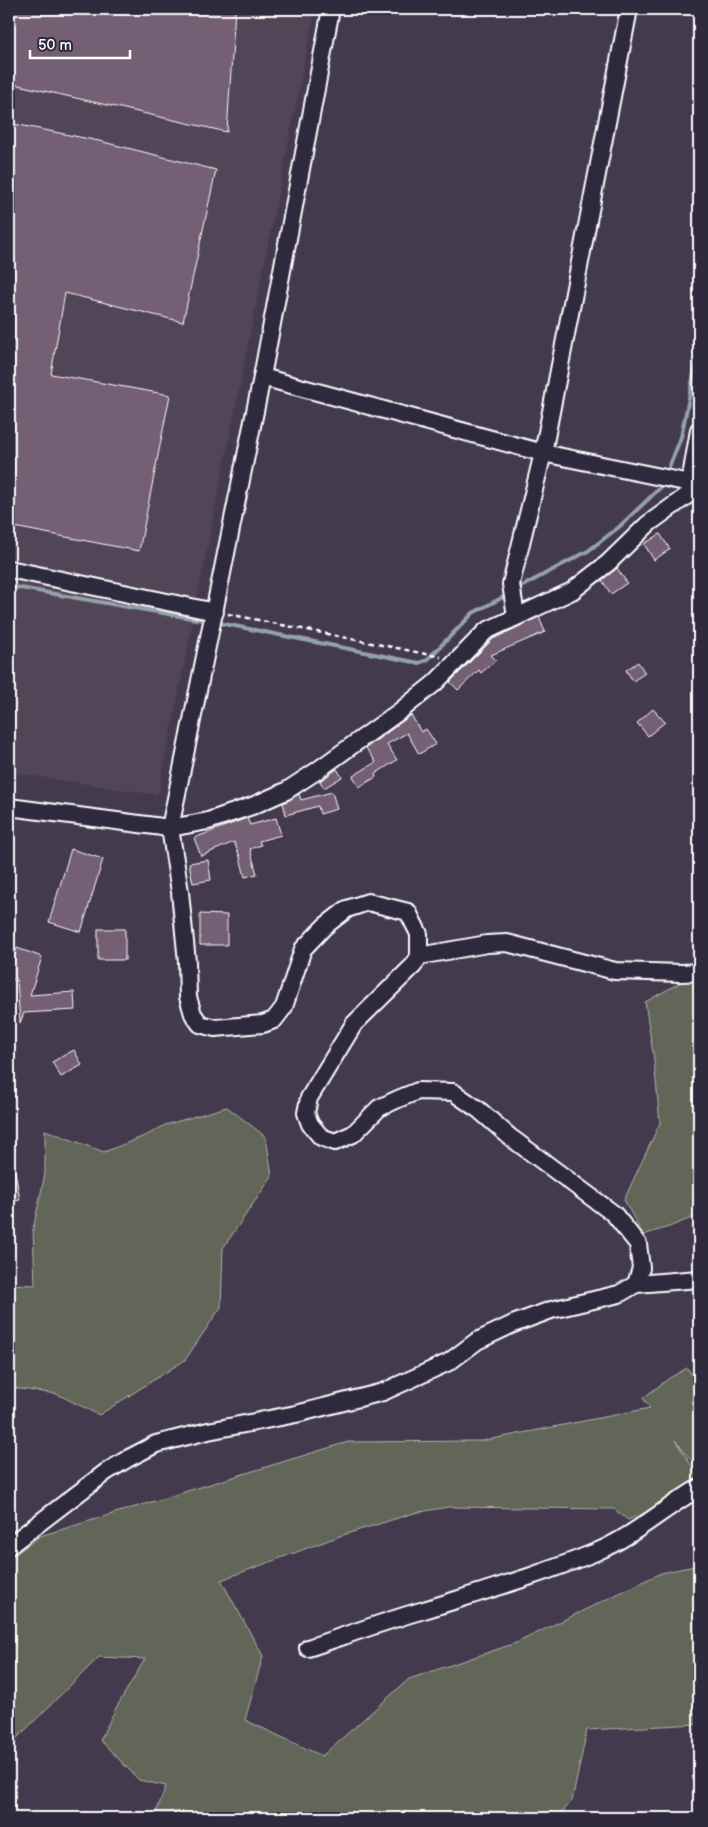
<svg xmlns="http://www.w3.org/2000/svg" width="708" height="1827" viewBox="0 0 708 1827" font-family="'Balsamiq Sans',sans-serif">
<rect width="100%" height="100%" fill="#443a4e"/>
<filter id="ink" filterUnits="userSpaceOnUse"><feTurbulence type="fractalNoise" baseFrequency=".02" numOctaves="2"/><feDisplacementMap in="SourceGraphic" scale="10" xChannelSelector="R" yChannelSelector="G"/><feConvolveMatrix kernelMatrix="1 2 1 2 8 2 1 2 1" color-interpolation-filters="sRGB"/></filter>
<g filter="url(#ink)">
<path fill="#524559" d="M 9,9 L 315,9 L 158,795 L 9,772 Z"/>
<g fill="#626658" stroke="#b0b2ac">
<path d="M 699,978 L 699,1215 L 669,1227 L 643,1235 L 624,1200 L 660,1123 L 654,1060 L 645,1002 L 687,979 Z"/>
<path d="M 227,1107 L 266,1137 L 272,1176 L 223,1248 L 221,1307 L 185,1360 L 99,1415 L 57,1394 L 13,1388 L 9,1424 L 9,1284 L 35,1285 L 33,1229 L 45,1174 L 45,1130 L 104,1152 L 147,1135 L 165,1125 Z"/>
<path d="M 687,1368 L 699,1384 L 699,1470 L 675,1440 L 699,1477 L 699,1488 L 682,1498 L 628,1520 L 614,1509 L 448,1507 L 414,1513 L 340,1536 L 221,1580 L 263,1656 L 245,1720 L 322,1756 L 409,1679 L 516,1643 L 661,1573 L 699,1565 L 699,1724 L 587,1730 L 572,1801 L 557,1818 L 154,1818 L 166,1786 L 139,1780 L 100,1740 L 116,1708 L 145,1659 L 99,1657 L 9,1746 L 9,1559 L 40,1536 L 348,1442 L 482,1441 L 650,1408 L 643,1398 L 668,1379 Z"/>
</g>
<g fill="none" stroke-linecap="round" stroke-linejoin="round">
<g stroke="#93a2ab" stroke-width="4">
<path d="M 667,473 L 681,437 L 699,349"/>
<path d="M 9,586 L 208,621"/>
<path d="M 515,590 L 588,551 L 619,527 L 662,486 L 664,482"/>
<path d="M 215,622 L 419,663 L 427,660 L 473,613 L 509,594"/>
</g>
</g>
<g fill="#745e74" stroke="#fff">
<path d="M 9,9 L 235,9 L 227,132 L 9,83 Z"/>
<path d="M 9,123 L 99,141 L 216,170 L 183,322 L 65,293 L 51,374 L 170,395 L 139,551 L 9,526 Z"/>
<path d="M 660,534 L 670,549 L 654,560 L 644,544 Z"/>
<path d="M 617,568 L 627,583 L 611,594 L 602,580 Z"/>
<path d="M 539,617 L 545,632 L 491,655 L 496,660 L 481,673 L 479,670 L 458,690 L 450,682 L 493,639 Z"/>
<path d="M 638,662 L 645,673 L 633,681 L 626,670 Z"/>
<path d="M 653,709 L 665,722 L 648,736 L 637,723 Z"/>
<path d="M 411,715 L 421,732 L 426,729 L 436,744 L 419,754 L 407,733 L 387,744 L 397,760 L 375,774 L 376,777 L 359,787 L 353,776 L 376,762 L 366,748 Z"/>
<path d="M 337,769 L 342,777 L 324,788 L 320,781 Z"/>
<path d="M 332,792 L 337,809 L 320,814 L 318,806 L 286,815 L 283,803 L 299,794 L 301,800 Z"/>
<path d="M 247,818 L 250,825 L 276,818 L 281,835 L 259,841 L 261,845 L 250,849 L 257,874 L 245,877 L 240,857 L 234,842 L 201,856 L 194,838 Z"/>
<path d="M 71,849 L 103,859 L 81,932 L 49,922 Z"/>
<path d="M 208,860 L 211,880 L 193,883 L 189,863 Z"/>
<path d="M 200,914 L 227,915 L 227,945 L 200,945 Z"/>
<rect x="98" y="929" width="27" height="31"/>
<path d="M 17,948 L 42,957 L 30,995 L 74,992 L 75,1010 L 24,1013 L 20,1023 L 17,981 L 9,978 L 9,973 Z"/>
<path d="M 74,1050 L 82,1065 L 61,1077 L 52,1062 Z"/>
<path d="M 9,1171 L 15,1171 L 20,1200 L 9,1202 Z"/>
</g>
<g fill="none" stroke-linecap="round" stroke-linejoin="round">
<g stroke="#fff" stroke-width="20">
<g id="minor">
<path d="M 262,377 L 543,453 L 690,483 L 695,488"/>
<path d="M 690,483 L 699,430"/>
<path d="M 9,569 L 215,612"/>
<path d="M 516,616 L 511,584 L 543,453 L 629,9"/>
<path d="M 9,807 L 170,828 L 208,821 L 252,806 L 286,791 L 315,772 L 400,711 L 435,683 L 486,631 L 572,591 L 608,563 L 648,524 L 699,487"/>
<path d="M 419,956 L 487,944 L 507,943 L 615,971 L 682,973 L 699,972"/>
<path d="M 636,1284 L 699,1279"/>
<path d="M 9,1546 L 106,1472 L 129,1458 L 156,1444 L 208,1431 L 296,1414 L 383,1392 L 449,1362 L 477,1341 L 513,1324 L 551,1310 L 619,1294 L 636,1284 L 641,1268 L 638,1244 L 614,1214 L 510,1137 L 479,1110 L 453,1092 L 418,1091 L 398,1099 L 379,1108 L 353,1134 L 335,1142 L 321,1137 L 310,1124 L 306,1113 L 309,1098 L 354,1024 L 414,965 L 419,956 L 419,934 L 408,912 L 368,902 L 347,909 L 325,926 L 303,949 L 284,1007 L 274,1020 L 263,1024 L 215,1028 L 200,1024 L 193,1014 L 188,997 L 187,962 L 180,892 L 170,828 L 262,377 L 331,9"/>
<path d="M 308,1648 C 347,1635 385,1621 424,1610 C 481,1592 540,1575 596,1552 C 634,1536 664,1508 699,1488"/>
</g>
</g>
<path stroke="#fff" stroke-width="2.5" stroke-dasharray="5 4" stroke-linecap="butt" d="M 228,614 L 441,657"/>
<use href="#minor" stroke="#2f2a3d" stroke-width="16"/>
</g>
</g>
<rect width="708" height="1827" fill="none" stroke="#2f2a3d" stroke-width="30"/>
<rect x="15" y="15" width="678" height="1797" fill="none" stroke="#fff" stroke-width="2" filter="url(#ink)"/>
<path d="M30 50v8h100v-8" fill="none" stroke="#ffffff" stroke-width="2.5"/>
<text x="38" y="50" font-size="15" fill="#ffffff" stroke="#2f2a3d" stroke-width="4" paint-order="stroke">50 m</text>
</svg>
